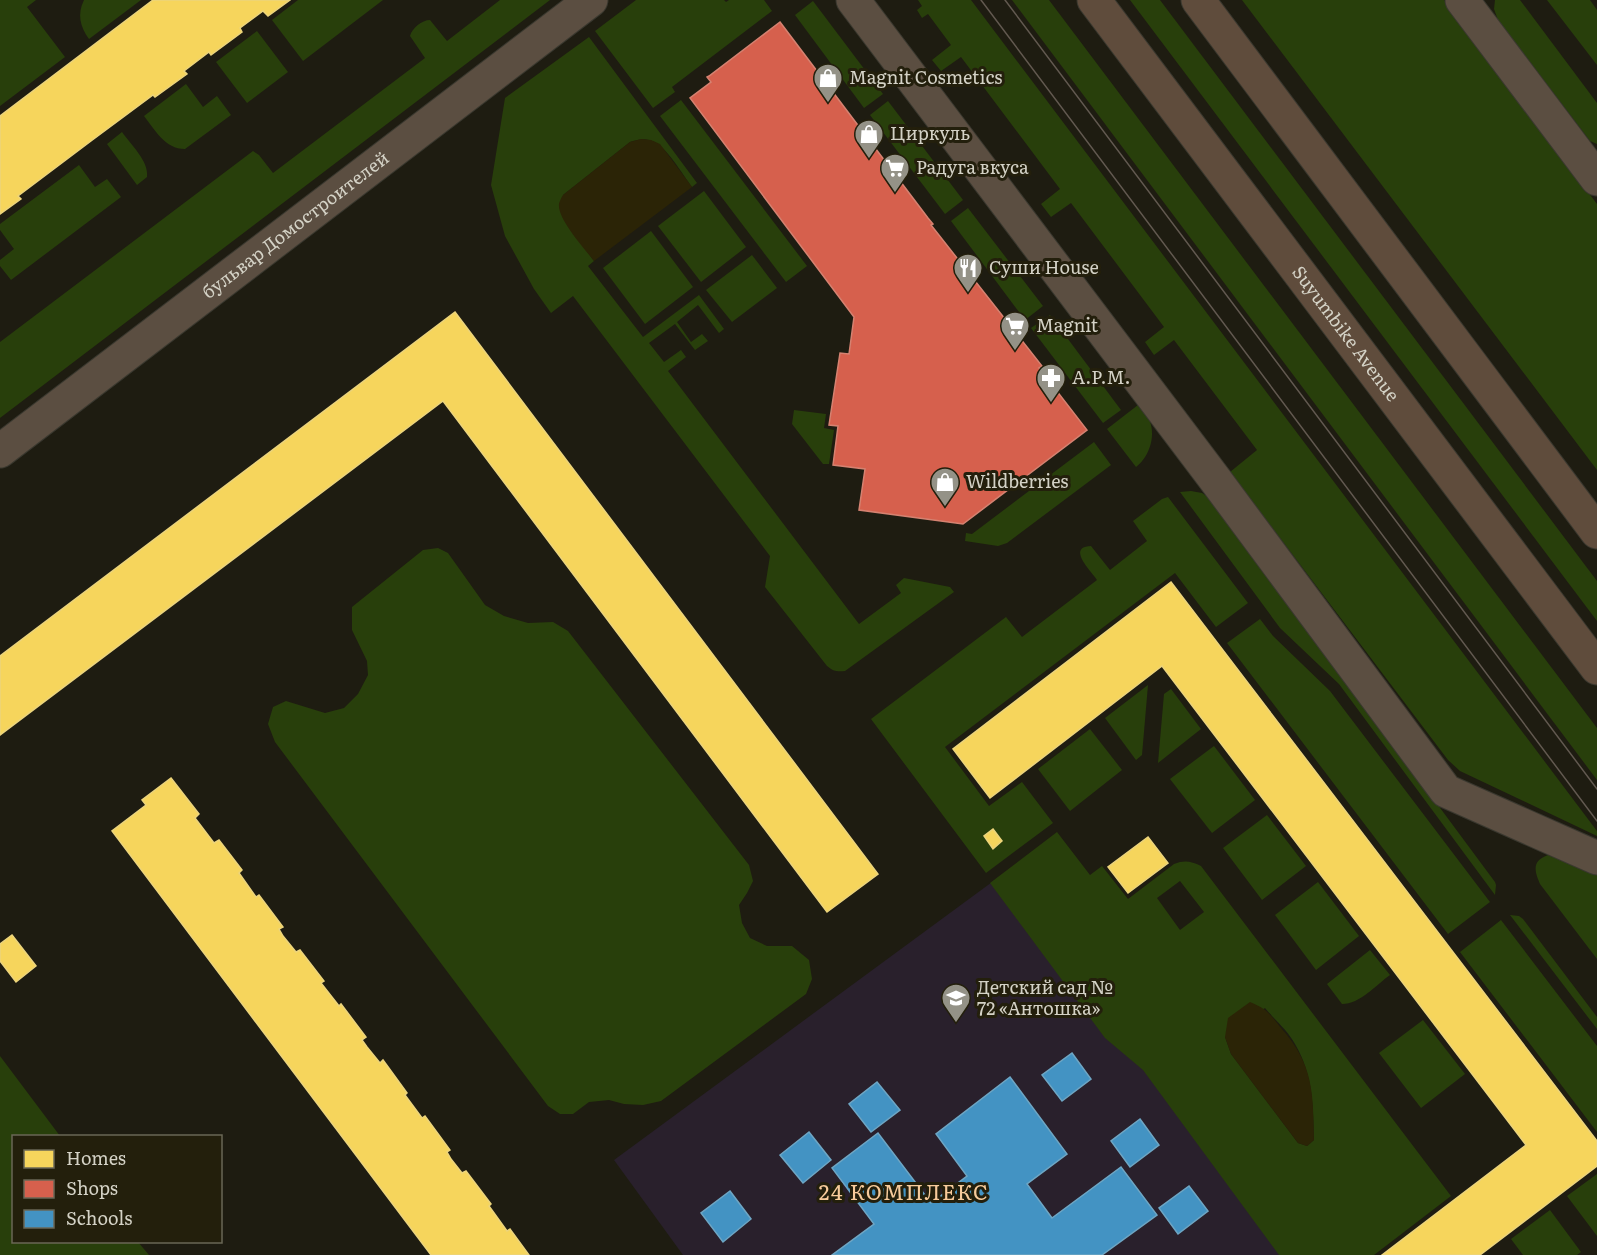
<svg xmlns="http://www.w3.org/2000/svg" width="1597" height="1255" viewBox="0 0 1597 1255" font-family="Literata,serif">
<rect width="100%" height="100%" fill="#1e1c11"/>
<path fill="#29202c" d="M 1003,874 L 1283,1255 L 683,1255 L 614,1160 Z"/>
<g fill="#283f0b" fill-rule="evenodd">
<path d="M 0,0 L 36,0 L 27,7 L 65,57 L 0,106 Z"/>
<path d="M 84,0 L 141,0 L 89,39 C 80,27 77,14 84,0 Z"/>
<path d="M 298,0 L 383,0 L 303,61 L 272,20 Z"/>
<path d="M 500,0 L 550,0 L 0,418 L 0,342 L 253,151 L 259,155 L 273,173 L 425,58 L 410,36 C 412,28 422,20 430,20 L 447,41 Z"/>
<path d="M 636,0 L 724,0 L 726,2 L 729,0 L 764,0 L 772,11 L 672,87 L 675,92 L 653,108 L 595,31 Z"/>
<path d="M 918,0 L 971,0 L 1597,831 L 1597,836 L 1460,771 L 1448,760 L 1230,472 L 1257,450 L 1174,340 L 1154,355 L 1145,342 L 1164,327 L 1071,203 L 1051,217 L 1041,204 L 1060,189 L 961,57 L 941,71 L 932,60 L 951,45 L 928,14 L 922,18 L 917,10 L 922,6 Z"/>
<path d="M 1012,0 L 1049,0 L 1597,728 L 1597,780 Z"/>
<path d="M 1130,0 L 1160,0 L 1597,581 L 1597,621 Z"/>
<path d="M 1242,0 L 1444,0 L 1597,204 L 1597,470 Z"/>
<path d="M 1495,0 L 1520,0 L 1597,103 L 1597,144 L 1590,141 L 1498,20 L 1494,9 Z"/>
<path d="M 1547,0 L 1590,0 L 1597,10 L 1597,65 Z"/>
<path d="M 813,1 L 883,94 L 864,108 L 795,15 Z"/>
<path d="M 257,31 L 288,72 L 247,103 L 216,62 Z"/>
<path d="M 589,37 L 697,183 L 692,187 C 683,175 664,142 649,140 C 643,138 636,140 630,142 L 563,195 L 566,223 L 594,261 L 588,266 L 643,337 L 699,295 L 724,329 L 719,333 L 698,305 L 677,322 L 691,342 L 702,334 L 708,341 L 695,350 L 675,324 L 649,343 L 664,362 L 681,350 L 686,357 L 668,371 L 859,624 L 901,593 L 896,585 L 904,578 L 950,587 L 954,592 L 845,671 C 837,672 833,671 827,666 L 765,587 L 770,556 L 573,296 L 551,313 L 534,289 L 505,236 L 491,185 L 505,98 Z"/>
<path d="M 186,84 L 203,107 L 217,96 L 231,115 L 185,149 C 165,149 155,130 144,116 Z"/>
<path d="M 681,100 L 807,266 L 786,282 L 660,116 Z"/>
<path d="M 888,101 L 963,200 L 945,214 L 870,115 Z"/>
<path d="M 122,132 C 131,145 149,161 147,177 L 137,185 L 107,144 Z"/>
<path d="M 79,165 L 95,187 L 107,179 L 121,197 L 11,280 L 0,266 L 0,260 L 14,249 L 0,230 L 0,224 Z"/>
<path d="M 704,191 L 746,247 L 701,282 L 658,226 Z"/>
<path d="M 968,208 L 1043,306 L 1025,320 L 951,221 Z"/>
<path d="M 651,231 L 693,287 L 645,324 L 603,268 Z"/>
<path d="M 752,255 L 777,288 L 732,322 L 706,290 Z"/>
<path d="M 1050,315 L 1121,410 L 1103,423 L 1031,328 Z"/>
<path d="M 1138,405 C 1142,409 1145,413 1148,417 C 1157,434 1150,456 1136,467 L 1107,429 Z"/>
<path d="M 794,410 L 826,414 L 824,428 L 834,430 L 829,464 L 823,464 L 792,424 Z"/>
<path d="M 1094,442 L 1111,465 L 1007,543 L 998,546 L 965,541 L 966,533 L 972,534 Z"/>
<path d="M 1191,491 L 1202,493 L 1212,500 L 1495,882 L 1496,885 L 1495,895 L 1339,684 L 1280,628 L 1180,492 Z"/>
<path d="M 1168,497 L 1248,603 L 1216,627 L 1175,573 L 945,747 L 989,806 L 1022,782 L 1053,823 L 986,873 L 871,719 L 1006,617 L 1022,637 L 1097,580 C 1091,571 1066,547 1091,546 L 1110,570 L 1147,541 L 1133,521 L 1162,499 Z"/>
<path d="M 438,548 L 448,553 L 485,605 L 504,616 L 528,623 L 553,622 L 568,631 L 749,865 L 753,881 L 747,893 L 739,905 L 742,923 L 750,938 L 767,946 L 792,946 L 809,960 L 812,979 L 806,994 L 661,1101 L 643,1105 L 624,1104 L 609,1100 L 589,1102 L 573,1114 L 560,1114 L 548,1106 L 275,742 L 268,724 L 273,707 L 286,701 L 325,713 L 344,708 L 358,694 L 368,675 L 367,661 L 352,630 L 352,607 L 423,550 Z"/>
<path d="M 1260,619 L 1273,636 L 1330,691 L 1490,902 L 1448,934 L 1227,643 Z"/>
<path d="M 1148,685 L 1142,755 L 1136,760 L 1105,718 Z"/>
<path d="M 1171,689 L 1201,729 L 1158,763 L 1164,694 Z"/>
<path d="M 1090,729 L 1122,770 L 1070,811 L 1038,769 Z"/>
<path d="M 1214,746 L 1255,800 L 1212,833 L 1170,779 Z"/>
<path d="M 1267,815 L 1306,866 L 1262,900 L 1223,848 Z"/>
<path d="M 1057,832 L 1090,875 L 1102,866 L 1128,899 L 1174,864 C 1184,860 1191,861 1201,866 L 1451,1196 L 1374,1255 L 1279,1255 L 1143,1070 L 1105,1038 L 990,883 ZM 1180,881 L 1204,912 L 1180,930 L 1157,898 ZM 1265,1008 C 1275,1020 1288,1031 1295,1044 C 1313,1075 1313,1105 1314,1140 L 1307,1146 L 1298,1143 L 1231,1054 L 1225,1037 Z"/>
<path d="M 1548,855 L 1562,859 L 1597,875 L 1597,959 L 1540,884 C 1534,870 1532,861 1548,855 Z"/>
<path d="M 1318,882 L 1359,936 L 1316,970 L 1275,915 Z"/>
<path d="M 1510,915 L 1519,916 L 1523,919 L 1597,1017 L 1597,1029 Z"/>
<path d="M 1501,920 L 1597,1046 L 1597,1132 L 1460,952 Z"/>
<path d="M 1370,950 L 1390,975 C 1376,985 1360,1004 1342,1004 L 1327,984 Z"/>
<path d="M 1423,1020 L 1465,1074 L 1421,1108 L 1379,1053 Z"/>
<path d="M 0,1056 L 60,1136 L 14,1136 L 14,1242 L 138,1242 L 149,1255 L 0,1255 Z"/>
<path d="M 1597,1174 L 1597,1236 L 1567,1196 Z"/>
<path d="M 1550,1210 L 1581,1252 L 1577,1255 L 1523,1255 L 1511,1239 Z"/>
</g>
<g fill="#2b2406">
<path d="M 641,139 L 651,140 L 660,144 L 692,187 L 594,261 C 585,249 557,219 559,204 C 559,203 562,196 563,195 L 630,142 Z"/>
<path d="M 1250,1002 C 1267,1009 1270,1014 1281,1028 C 1314,1065 1313,1093 1314,1140 L 1307,1146 L 1298,1143 L 1231,1054 L 1225,1037 L 1228,1018 Z"/>
</g>
<g fill="#f6d55c" stroke="#ecd47c" stroke-width="1.5">
<path d="M 153,0 L 290,0 L 268,16 L 263,11 L 240,28 L 242,32 L 211,55 L 209,52 L 184,71 L 187,74 L 155,97 L 153,95 L 91,141 L 18,196 L 21,199 L 0,214 L 0,116 Z"/>
<path d="M 455,312 L 878,874 L 827,912 L 443,401 L 0,735 L 0,656 Z"/>
<path d="M 1171,582 L 1597,1141 L 1597,1166 L 1480,1255 L 1382,1255 L 1526,1145 L 1162,666 L 990,798 L 953,749 Z"/>
<path d="M 171,778 L 199,814 L 195,818 L 214,843 L 219,840 L 242,870 L 239,873 L 256,897 L 259,895 L 283,927 L 279,929 L 283,936 L 296,952 L 300,950 L 324,981 L 321,983 L 339,1006 L 341,1004 L 366,1037 L 362,1040 L 367,1047 L 380,1063 L 383,1060 L 407,1093 L 405,1095 L 422,1118 L 425,1116 L 450,1150 L 447,1152 L 451,1159 L 462,1173 L 466,1171 L 491,1204 L 489,1206 L 507,1231 L 510,1229 L 529,1255 L 431,1255 L 112,831 L 146,805 L 142,800 Z"/>
<path d="M 993,829 L 1002,841 L 993,849 L 984,836 Z"/>
<path d="M 1148,837 L 1168,863 L 1128,893 L 1108,867 Z"/>
<path d="M 12,935 L 36,966 L 16,982 L 0,961 L 0,944 Z"/>
</g>
<path fill="#d6604d" stroke="#d58271" stroke-width="1.5" d="M 780,22 L 928,218 L 933,224 L 931,225 L 1042,366 L 1039,368 L 1087,430 L 963,524 L 859,510 L 865,469 L 833,465 L 838,426 L 829,425 L 840,353 L 849,354 L 854,317 L 690,98 L 711,82 L 707,77 L 709,76 Z"/>
<g fill="#4393c3" stroke="#6ea6c4" stroke-width="1.5">
<path d="M 1072,1053 L 1091,1079 L 1062,1101 L 1042,1075 Z"/>
<path d="M 1010,1077 L 1067,1154 L 1027,1184 L 1052,1218 L 1121,1167 L 1157,1215 L 1102,1255 L 832,1255 L 874,1224 L 832,1168 L 878,1133 L 931,1203 L 967,1176 L 936,1134 Z"/>
<path d="M 877,1082 L 900,1110 L 871,1132 L 849,1104 Z"/>
<path d="M 1140,1119 L 1159,1145 L 1130,1167 L 1111,1141 Z"/>
<path d="M 809,1132 L 831,1160 L 803,1183 L 780,1155 Z"/>
<path d="M 1189,1186 L 1208,1211 L 1178,1234 L 1159,1208 Z"/>
<path d="M 730,1191 L 751,1219 L 723,1242 L 701,1213 Z"/>
</g>
<g fill="none" stroke-linecap="round" stroke-linejoin="round">
<g stroke="#3a382f" stroke-width="35">
<g id="minor">
<path d="M 853,0 L 1217,482 L 1446,791 L 1597,858"/>
<path d="M 1462,0 L 1597,179"/>
<path id="s1" d="M 0,451 L 591,0"/>
</g>
</g>
<g stroke="#3a382f" stroke-width="35">
<g id="major">
<path id="s2" d="M 1094,0 L 1597,668"/>
<path d="M 1198,0 L 1597,532"/>
</g>
</g>
<use href="#minor" stroke="#5b4e41" stroke-width="33"/>
<use href="#major" stroke="#5f4c3c" stroke-width="33"/>
<g stroke="#625950" stroke-width="1.5">
<path d="M 981,0 L 1597,821"/>
<path d="M 1005,0 L 1597,789"/>
</g>
</g>
<defs>
<g id="shop-pin" transform="scale(1.5)"><path d="M0 17L-7.5 6A9.5 9.5 0 1 1 7.5 6Z" fill="#949287" stroke="#231f0c"/><path d="M-5-2.5h2.3a2.7 3.5 0 0 1 5.4 0H5L5.5 6h-11ZM-1.5-2.5h3a1.5 2.3 0 0 0-3 0Z" fill="#fff"/></g>
<g id="supermarket-pin" transform="scale(1.5)"><path d="M0 17L-7.5 6A9.5 9.5 0 1 1 7.5 6Z" fill="#949287" stroke="#231f0c"/><path d="M-6-5.5h2.5l.6 2H6L4.5 2H-2.5L-4.4-4H-6ZM-1.5 3.2a1.3 1.3 0 1 0 .1 0ZM3 3.2a1.3 1.3 0 1 0 .1 0Z" fill="#fff"/></g>
<g id="restaurant-pin" transform="scale(1.5)"><path d="M0 17L-7.5 6A9.5 9.5 0 1 1 7.5 6Z" fill="#949287" stroke="#231f0c"/><path d="M-5-6h1v4h1v-4h1v4h1v-4h1v5L-1.5 .5V6h-2V.5L-5-1ZM5-6V6H3V1.5H1.5Q1.5-4 5-6Z" fill="#fff"/></g>
<g id="pharmacy-pin" transform="scale(1.5)"><path d="M0 17L-7.5 6A9.5 9.5 0 1 1 7.5 6Z" fill="#949287" stroke="#231f0c"/><path d="M-2-6h4v4h4v4h-4v4h-4v-4h-4v-4h4Z" fill="#fff"/></g>
<g id="school-pin" transform="scale(1.5)"><path d="M0 17L-7.5 6A9.5 9.5 0 1 1 7.5 6Z" fill="#949287" stroke="#231f0c"/><path d="M0-5L7-2L0 1L-7-2ZM-4 1L0 2.5L4 1V4Q0 6-4 4Z" fill="#fff"/></g>
</defs>
<g fill-rule="evenodd">
<use href="#shop-pin" x="828" y="78"/>
<use href="#shop-pin" x="869" y="134"/>
<use href="#supermarket-pin" x="895" y="168"/>
<use href="#restaurant-pin" x="968" y="268"/>
<use href="#supermarket-pin" x="1015" y="326"/>
<use href="#pharmacy-pin" x="1051" y="378"/>
<use href="#shop-pin" x="945" y="482"/>
<use href="#school-pin" x="956" y="998"/>
</g>
<g text-anchor="middle" stroke-width="6" stroke-linejoin="round" paint-order="stroke">
<g font-size="18" fill="#d4d2c6" stroke="#231f0c" text-anchor="start">
<text x="849" y="84">Magnit Cosmetics</text>
<text x="890" y="140">Циркуль</text>
<text x="916" y="174">Радуга вкуса</text>
<text x="989" y="274">Суши House</text>
<text x="1036" y="332">Magnit</text>
<text x="1072" y="384">А.Р.М.</text>
<text x="966" y="488">Wildberries</text>
<text x="977" y="994">Детский сад №<tspan x="977" dy="21">72 «Антошка»</tspan></text>
</g>
<g font-size="18" fill="#d4d2c6" stroke="#231f0c">
<text dy="6" stroke="none"><textPath href="#s1" startOffset="372">бульвар Домостроителей</textPath></text>
<text dy="6" stroke="none"><textPath href="#s2" startOffset="418">Suyumbike Avenue</textPath></text>
</g>
<g font-size="21" letter-spacing="1.5" fill="#f7cb9b" stroke="#231f0c">
<text x="904" y="1200">24 КОМПЛЕКС</text>
</g>
</g>
<rect x="12" y="1135" width="210" height="108" fill="#231f0c" stroke="#6a6756" stroke-width="1.5"/>
<rect x="24" y="1150" width="30" height="18" fill="#f6d55c" stroke="#6a6756" stroke-width="1.5"/>
<text x="66" y="1165" font-size="18" fill="#d4d2c6">Homes</text>
<rect x="24" y="1180" width="30" height="18" fill="#d6604d" stroke="#6a6756" stroke-width="1.5"/>
<text x="66" y="1195" font-size="18" fill="#d4d2c6">Shops</text>
<rect x="24" y="1210" width="30" height="18" fill="#4393c3" stroke="#6a6756" stroke-width="1.5"/>
<text x="66" y="1225" font-size="18" fill="#d4d2c6">Schools</text>
</svg>
